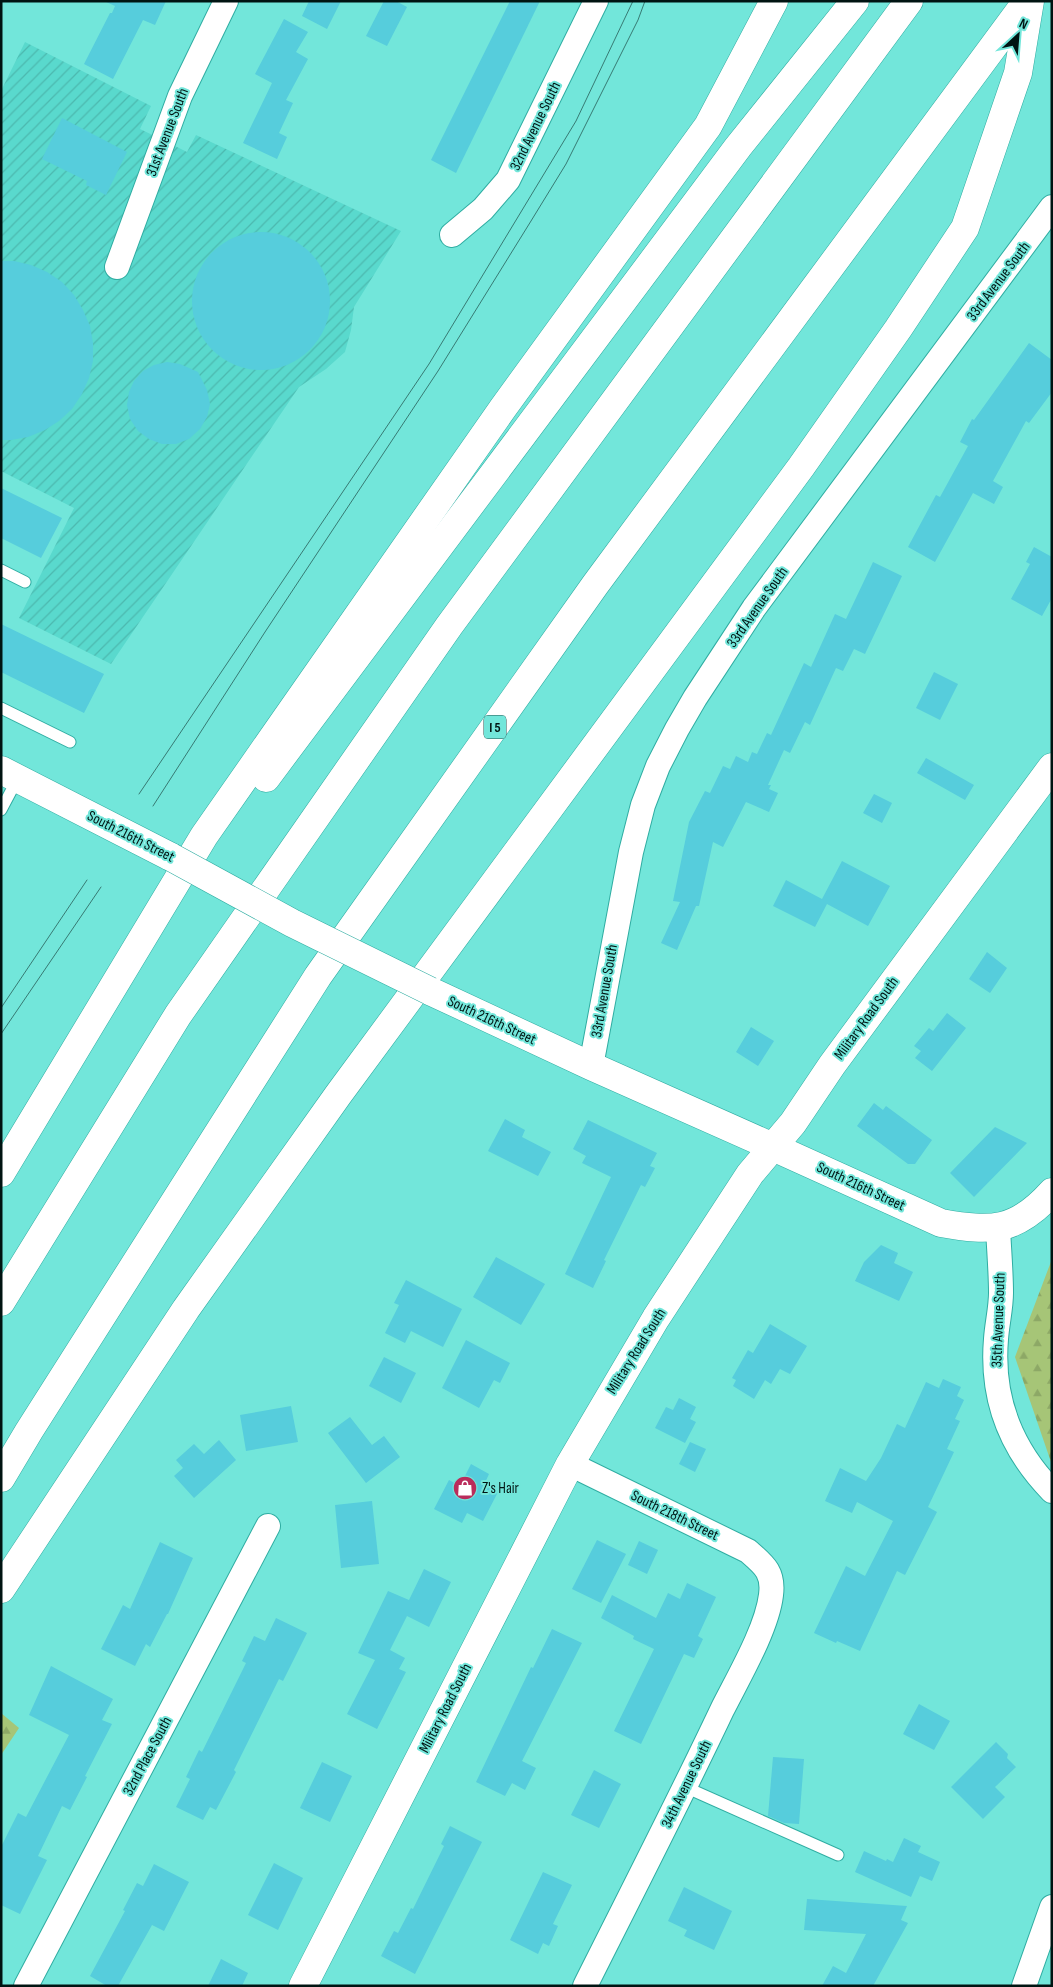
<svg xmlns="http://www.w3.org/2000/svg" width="1053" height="1987" viewBox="0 0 1053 1987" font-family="'Sofia Sans Condensed',sans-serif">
<defs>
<pattern id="industrial-furrows" width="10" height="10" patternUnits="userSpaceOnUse" patternTransform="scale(1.25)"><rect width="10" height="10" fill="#59d9cd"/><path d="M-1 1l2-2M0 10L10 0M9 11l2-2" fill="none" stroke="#4cb9af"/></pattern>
<pattern id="forest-firs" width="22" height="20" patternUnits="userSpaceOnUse" patternTransform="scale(1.25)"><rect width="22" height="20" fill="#a6c577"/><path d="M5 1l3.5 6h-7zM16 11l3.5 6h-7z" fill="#8da866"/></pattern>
</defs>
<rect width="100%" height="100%" fill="#72e6da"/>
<path fill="url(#industrial-furrows)" d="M 25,42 L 151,106 L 140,129 L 163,140 L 187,152 L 196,135 L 401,231 L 354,307 L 351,330 L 345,352 L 326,369 L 299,387 L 111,664 L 19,618 L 74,508 L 1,471 L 1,91 Z"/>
<g fill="url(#forest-firs)">
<path d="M 1052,1259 L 1052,1465 L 1015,1357 Z"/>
<path d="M 1,1713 L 19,1728 L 1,1755 Z"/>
</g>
<g fill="#56cddc">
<path d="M 104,1 L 166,1 L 155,25 L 143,20 L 113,79 L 84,64 L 110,13 L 112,13 L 115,6 Z"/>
<path d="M 309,1 L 341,1 L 327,29 L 302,16 Z"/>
<path d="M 384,1 L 396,1 L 407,7 L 387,46 L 366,36 Z"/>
<path d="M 510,1 L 540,1 L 456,173 L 431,160 Z"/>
<path d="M 284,19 L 308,32 L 296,52 L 308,59 L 286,100 L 293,103 L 279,133 L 287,137 L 277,159 L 243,143 L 272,83 L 255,74 Z"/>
<path d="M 62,118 L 127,152 L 106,195 L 86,185 L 87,181 L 42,159 Z"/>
<circle cx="261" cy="301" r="69"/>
<path d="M 1,261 L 14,261 L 31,265 L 47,272 L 62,282 L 74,295 L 83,310 L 90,326 L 93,343 L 93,361 L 89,378 L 82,394 L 72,409 L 59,421 L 45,430 L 28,437 L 11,440 L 1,440 Z"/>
<path d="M 1029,343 L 1052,360 L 1052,392 L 1029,423 L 1026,421 L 993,481 L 1003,487 L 994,504 L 973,493 L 935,562 L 908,547 L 936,495 L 940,497 L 968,446 L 960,442 L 972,419 L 974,420 Z"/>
<path d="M 167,362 L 180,364 L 198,372 L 207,390 L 210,404 L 207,417 L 200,429 L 189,439 L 176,444 L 162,444 L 149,439 L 138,431 L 130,419 L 127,405 L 129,392 L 134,381 L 143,371 L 154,365 Z"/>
<path d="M 1,488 L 62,518 L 41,558 L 1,538 Z"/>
<path d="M 1034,547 L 1052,557 L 1052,598 L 1042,616 L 1011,599 L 1030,564 L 1026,562 Z"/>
<path d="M 873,562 L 902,576 L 865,654 L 854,649 L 843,671 L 836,668 L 810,725 L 805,722 L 790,753 L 784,750 L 768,785 L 771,785 L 769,789 L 778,793 L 769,812 L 746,802 L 723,847 L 713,842 L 699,906 L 696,906 L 677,950 L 661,943 L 680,902 L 673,901 L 689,822 L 705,791 L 710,793 L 723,766 L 730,769 L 736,756 L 748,762 L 752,752 L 757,754 L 767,733 L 771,735 L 804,663 L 811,667 L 835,614 L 846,619 Z"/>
<path d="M 1,624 L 104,674 L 84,713 L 1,672 Z"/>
<path d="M 934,672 L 958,684 L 940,720 L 916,708 Z"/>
<path d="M 926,758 L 974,785 L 965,800 L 917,773 Z"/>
<path d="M 874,794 L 892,803 L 882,823 L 863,813 Z"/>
<path d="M 842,861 L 890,886 L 868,926 L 827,904 L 815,927 L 773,906 L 786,880 L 822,899 Z"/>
<path d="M 987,952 L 1007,968 L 990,993 L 969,979 Z"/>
<path d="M 947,1013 L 966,1028 L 932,1071 L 915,1058 L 921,1051 L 914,1046 L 929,1028 L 933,1031 Z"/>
<path d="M 751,1027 L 774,1041 L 758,1066 L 736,1052 Z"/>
<path d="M 874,1103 L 883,1110 L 886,1106 L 932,1140 L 915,1164 L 908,1164 L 857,1126 Z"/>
<path d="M 505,1119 L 525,1130 L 522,1137 L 551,1152 L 538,1176 L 488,1151 Z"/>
<path d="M 588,1120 L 657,1153 L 650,1166 L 655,1168 L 645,1187 L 641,1185 L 604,1260 L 606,1261 L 593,1288 L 565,1274 L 611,1177 L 582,1163 L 586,1156 L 573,1149 Z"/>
<path d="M 995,1127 L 1027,1143 L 974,1197 L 950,1173 Z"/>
<path d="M 881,1245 L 898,1253 L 894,1263 L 913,1272 L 899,1301 L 855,1281 L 864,1262 Z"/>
<path d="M 496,1257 L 545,1284 L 521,1325 L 473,1297 Z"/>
<path d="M 406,1280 L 462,1309 L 443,1347 L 411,1331 L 405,1343 L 385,1333 L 399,1305 L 394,1303 Z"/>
<path d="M 770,1324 L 807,1346 L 790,1374 L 780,1369 L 771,1384 L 765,1380 L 754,1399 L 733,1386 L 736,1380 L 732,1378 L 748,1350 L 753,1353 Z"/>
<path d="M 466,1340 L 510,1363 L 500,1383 L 494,1380 L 479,1408 L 442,1388 Z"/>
<path d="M 384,1357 L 416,1373 L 401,1403 L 369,1386 Z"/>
<path d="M 943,1379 L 961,1387 L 957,1396 L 964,1400 L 955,1419 L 960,1421 L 947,1449 L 954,1452 L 928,1507 L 937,1512 L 905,1575 L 897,1571 L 860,1651 L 837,1641 L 836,1643 L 814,1633 L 846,1566 L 865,1576 L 893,1521 L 857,1502 L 852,1513 L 825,1501 L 840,1468 L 866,1481 L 881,1458 L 897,1424 L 905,1428 L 926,1382 L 939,1388 Z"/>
<path d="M 679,1398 L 696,1407 L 690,1419 L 696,1422 L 685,1443 L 655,1428 L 666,1407 L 673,1410 Z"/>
<path d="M 291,1406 L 298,1442 L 246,1451 L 240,1415 Z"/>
<path d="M 350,1417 L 372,1445 L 384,1436 L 400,1457 L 366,1483 L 328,1433 Z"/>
<path d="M 219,1440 L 236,1460 L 194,1498 L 174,1476 L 183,1468 L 176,1460 L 194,1444 L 204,1454 Z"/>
<path d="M 690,1442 L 706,1449 L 695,1472 L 679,1464 Z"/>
<path d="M 471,1464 L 489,1474 L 484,1485 L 498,1492 L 483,1521 L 467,1513 L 462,1523 L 434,1509 L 449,1480 L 460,1486 Z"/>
<path d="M 372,1501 L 379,1564 L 341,1568 L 335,1505 Z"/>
<path d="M 597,1540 L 626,1554 L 601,1603 L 572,1589 Z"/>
<path d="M 639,1541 L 658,1550 L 647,1574 L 628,1565 Z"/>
<path d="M 160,1542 L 193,1558 L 168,1614 L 167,1614 L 150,1647 L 146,1644 L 135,1666 L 101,1649 L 123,1605 L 130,1609 Z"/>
<path d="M 424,1569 L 451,1582 L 429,1627 L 407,1616 L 390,1650 L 405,1658 L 399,1669 L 406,1672 L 377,1729 L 347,1714 L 375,1660 L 358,1653 L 388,1591 L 409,1600 Z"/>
<path d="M 687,1583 L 716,1597 L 698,1636 L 703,1639 L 694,1658 L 684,1654 L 641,1744 L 614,1731 L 654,1649 L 633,1639 L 634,1636 L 601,1618 L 612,1595 L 656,1618 L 668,1593 L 680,1599 Z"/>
<path d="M 276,1618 L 307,1633 L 283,1681 L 279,1679 L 234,1770 L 236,1772 L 216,1810 L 210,1807 L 203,1820 L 176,1807 L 190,1779 L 186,1777 L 199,1750 L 202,1752 L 246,1663 L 242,1661 L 254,1636 L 265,1641 Z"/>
<path d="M 552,1629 L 582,1643 L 522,1761 L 536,1768 L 525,1790 L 512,1783 L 505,1796 L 476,1782 L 531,1667 L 533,1668 Z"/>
<path d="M 51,1666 L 113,1699 L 102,1720 L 112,1724 L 85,1776 L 87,1777 L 70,1810 L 62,1806 L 38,1856 L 47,1860 L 20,1914 L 1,1905 L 1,1847 L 18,1813 L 26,1817 L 69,1735 L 29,1715 Z"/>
<path d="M 919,1704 L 950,1721 L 934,1750 L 903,1734 Z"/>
<path d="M 996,1742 L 1008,1754 L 1007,1758 L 1016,1767 L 995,1787 L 1005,1797 L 983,1819 L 951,1787 Z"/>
<path d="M 773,1757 L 804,1759 L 799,1824 L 784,1823 L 768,1816 Z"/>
<path d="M 322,1762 L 352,1776 L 330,1822 L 300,1808 Z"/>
<path d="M 594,1770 L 621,1784 L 599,1828 L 571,1815 Z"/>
<path d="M 450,1826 L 482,1842 L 415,1974 L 381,1956 L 394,1931 L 398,1933 L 411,1908 L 413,1909 L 444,1846 L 441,1844 Z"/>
<path d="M 904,1838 L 921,1846 L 918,1852 L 940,1862 L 932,1881 L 920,1876 L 911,1897 L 855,1872 L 864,1851 L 886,1861 L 887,1859 L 893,1862 Z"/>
<path d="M 274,1863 L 303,1878 L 278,1930 L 248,1915 Z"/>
<path d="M 154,1864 L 189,1882 L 164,1931 L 152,1925 L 118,1986 L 107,1986 L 90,1976 L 125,1911 L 123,1910 L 137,1883 L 143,1886 Z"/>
<path d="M 543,1872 L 572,1885 L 553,1924 L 558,1926 L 549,1946 L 543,1943 L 538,1954 L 510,1940 Z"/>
<path d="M 684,1887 L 732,1911 L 714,1950 L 684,1936 L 687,1930 L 668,1921 Z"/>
<path d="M 807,1899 L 907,1906 L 901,1920 L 908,1923 L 873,1986 L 822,1986 L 833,1966 L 846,1973 L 866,1934 L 804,1930 Z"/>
<path d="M 221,1959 L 248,1973 L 242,1986 L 208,1986 Z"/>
</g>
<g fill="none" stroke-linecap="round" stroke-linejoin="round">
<g stroke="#2fada2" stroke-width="13">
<g id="service">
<path d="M 1,570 L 25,582"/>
<path d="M 1,708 L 70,742"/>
<path d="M 1,810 L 18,778"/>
<path d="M 685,1787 L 838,1855"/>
</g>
</g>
<g stroke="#2fada2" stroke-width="26">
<g id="minor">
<path d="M 452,235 L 483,209 L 508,180 L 596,1"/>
<path d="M 117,267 L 180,96 L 226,1"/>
<path d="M 591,1066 L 631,852 L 643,805 L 658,766 L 677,729 L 695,698 L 754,608 L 1052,207"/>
<path d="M 998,1228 C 999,1250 1001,1272 1001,1293 C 1001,1308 997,1324 996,1339 C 991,1398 1011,1449 1052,1491"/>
<path d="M 570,1464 L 748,1551 C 764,1565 774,1572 771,1595 C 767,1629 738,1678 722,1710 C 678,1803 631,1894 585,1986"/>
<path d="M 26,1986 L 268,1526"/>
<path d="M 1024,1986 L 1052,1907"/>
</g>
</g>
<g stroke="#2fada2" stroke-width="29">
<path id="tertiary" d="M 773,1147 L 941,1223 C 992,1232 1016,1232 1052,1192"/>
</g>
<g stroke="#2fada2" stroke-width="29">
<g id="secondary">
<path d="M 1,770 L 171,857"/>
<path d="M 430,991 L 591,1066 L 773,1147"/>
<path d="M 303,1986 L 570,1464 L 656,1318 L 750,1174 L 793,1123 L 832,1065 L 1052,767"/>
</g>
</g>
<g stroke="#2fada2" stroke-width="29">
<g id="motorway">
<path d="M 266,778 L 738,147 L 855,1"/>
<path d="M 1,1173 L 204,836 L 503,408 L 708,126 L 774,1"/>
<path d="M 1,1302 L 178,1015 L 449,626 L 909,1"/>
<path d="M 1,1478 L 29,1431 L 318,976 L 595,585 L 1027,1"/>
<path d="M 1,1589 L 186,1309 L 338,1095 L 801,467 L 898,329 L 965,228 L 1018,73 L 1030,1"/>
</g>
</g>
<use href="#service" stroke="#fff" stroke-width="11"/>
<use href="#minor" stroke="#fff" stroke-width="24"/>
<use href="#tertiary" stroke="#fff" stroke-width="28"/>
<use href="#secondary" stroke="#fff" stroke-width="28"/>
<use href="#motorway" stroke="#fff" stroke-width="28"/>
<g stroke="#377a73" stroke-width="1">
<path d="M 139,794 L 429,364 L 576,121 L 633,1"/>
<path d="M 153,806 L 265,632 L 438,371 L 531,221 L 566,164 L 638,20 L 645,1"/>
<path d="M 1,1008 L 87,880"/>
<path d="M 1,1034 L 101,887"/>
</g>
<g stroke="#2fada2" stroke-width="29" stroke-linecap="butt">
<path id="secondary-bridge" d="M 171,857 L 292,923 L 430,991"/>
</g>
<use href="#secondary-bridge" stroke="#fff" stroke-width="28"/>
</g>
<defs>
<g id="shop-disc" transform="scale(1.25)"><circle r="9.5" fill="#ba2c5b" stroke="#72e6da"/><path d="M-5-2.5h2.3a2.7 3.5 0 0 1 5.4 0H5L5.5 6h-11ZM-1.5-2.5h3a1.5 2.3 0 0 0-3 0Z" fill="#fff"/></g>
</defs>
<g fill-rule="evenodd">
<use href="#shop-disc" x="465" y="1488"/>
</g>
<g text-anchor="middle" stroke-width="4" stroke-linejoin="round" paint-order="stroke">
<rect fill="#72e6da" stroke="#22534e" stroke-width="1" x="484" y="715.5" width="22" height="23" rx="4"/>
<g font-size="14" font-weight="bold" fill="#001412">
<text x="495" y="732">I 5</text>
</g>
<g font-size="15" fill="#001412" stroke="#72e6da">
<text transform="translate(535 126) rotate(-64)" y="5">32nd Avenue South</text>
<text transform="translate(167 132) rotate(-69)" y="5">31st Avenue South</text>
<text transform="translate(998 281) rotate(-53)" y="5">33rd Avenue South</text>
<text transform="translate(757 607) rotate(-55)" y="5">33rd Avenue South</text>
<text transform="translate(131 836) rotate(27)" y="5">South 216th Street</text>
<text transform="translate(604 991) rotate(-80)" y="5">33rd Avenue South</text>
<text transform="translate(866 1018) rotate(-54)" y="5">Military Road South</text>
<text transform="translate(492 1020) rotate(25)" y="5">South 216th Street</text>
<text transform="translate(861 1186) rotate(25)" y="5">South 216th Street</text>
<text transform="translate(998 1320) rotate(-88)" y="5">35th Avenue South</text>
<text transform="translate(636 1351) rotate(-58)" y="5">Military Road South</text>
<text transform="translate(675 1515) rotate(26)" y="5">South 218th Street</text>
<text transform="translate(445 1708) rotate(-63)" y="5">Military Road South</text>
<text transform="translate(147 1756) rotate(-62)" y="5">32nd Place South</text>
<text transform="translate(686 1784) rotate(-64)" y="5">34th Avenue South</text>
</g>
<g font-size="15" fill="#001412" stroke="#72e6da" text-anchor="start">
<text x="482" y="1493">Z's Hair</text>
</g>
</g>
<rect width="1053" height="1987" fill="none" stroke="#001412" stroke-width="5"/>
<g transform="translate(1018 35) rotate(26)" stroke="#72e6da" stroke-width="4" paint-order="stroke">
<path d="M0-4L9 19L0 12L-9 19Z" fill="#001412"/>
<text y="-8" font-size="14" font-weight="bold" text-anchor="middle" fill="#001412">N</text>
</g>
</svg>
